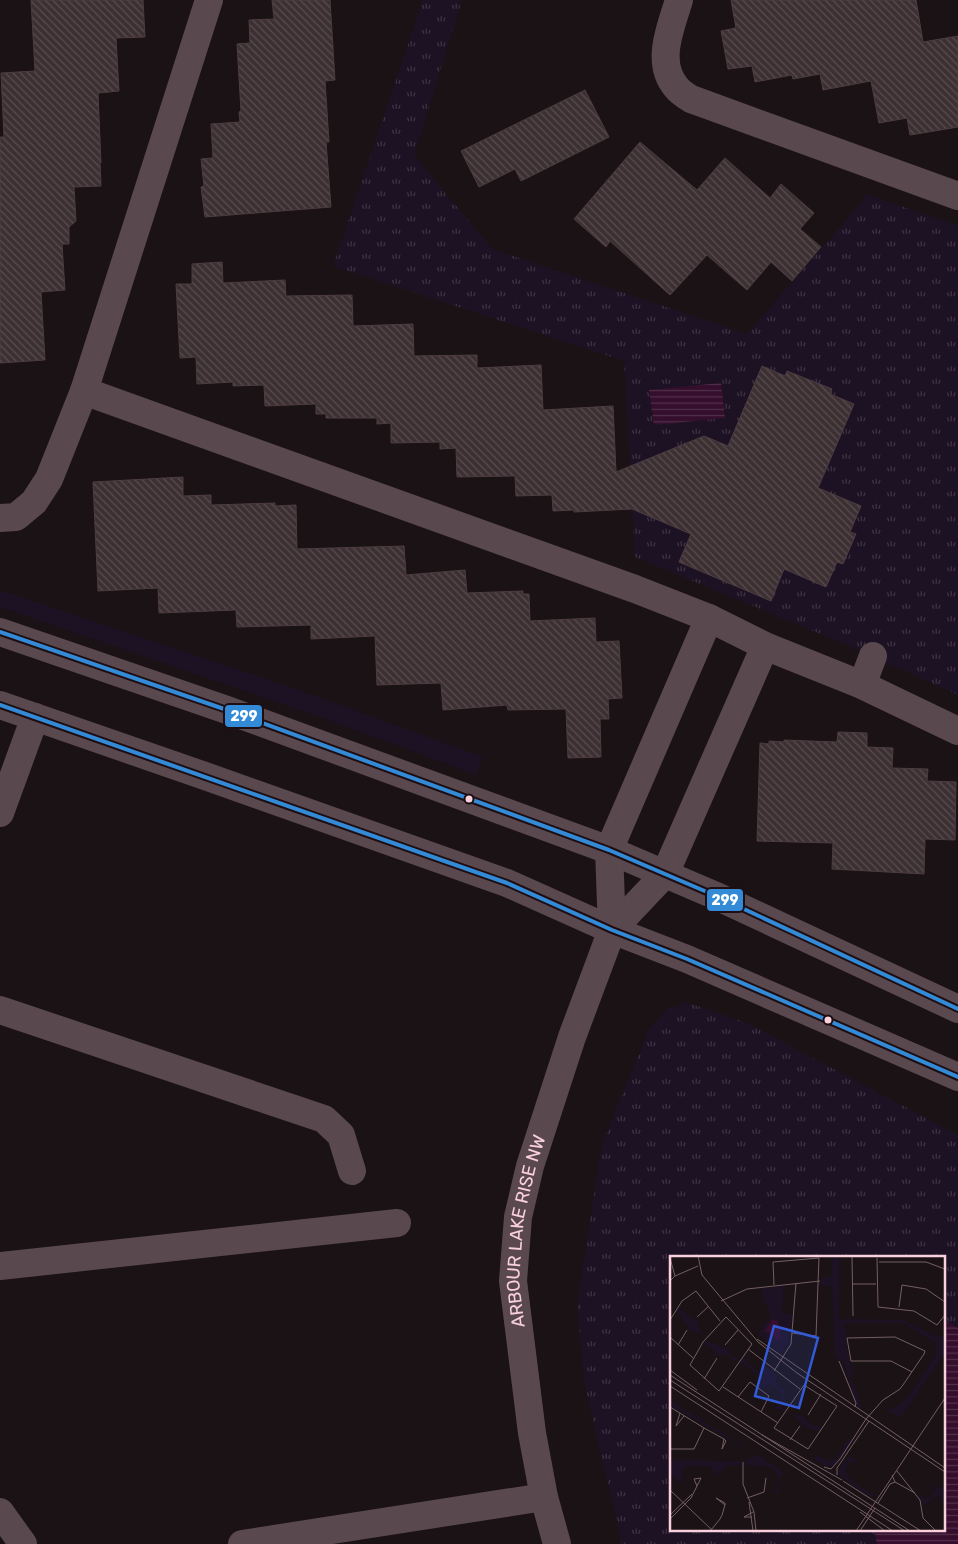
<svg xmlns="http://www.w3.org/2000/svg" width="958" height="1544" viewBox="0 0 958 1544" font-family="Rubik,sans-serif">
<defs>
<pattern id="park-tufts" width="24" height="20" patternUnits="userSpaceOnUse" patternTransform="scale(1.25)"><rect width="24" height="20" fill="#1d1224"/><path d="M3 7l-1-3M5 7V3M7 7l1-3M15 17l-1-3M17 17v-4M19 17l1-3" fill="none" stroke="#3f3343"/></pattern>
<pattern id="water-rules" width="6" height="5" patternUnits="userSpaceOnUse" patternTransform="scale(1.25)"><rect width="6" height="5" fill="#340e2c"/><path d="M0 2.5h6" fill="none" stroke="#52304a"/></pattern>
<pattern id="building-back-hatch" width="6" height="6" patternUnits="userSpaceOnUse" patternTransform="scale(1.25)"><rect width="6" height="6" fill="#3c3033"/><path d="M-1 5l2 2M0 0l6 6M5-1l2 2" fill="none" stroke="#594d50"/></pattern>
</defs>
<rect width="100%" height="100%" fill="#1a1214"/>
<path fill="#1d1224" d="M 0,590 L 299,690 L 483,757 L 476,775 C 319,714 159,662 0,607 Z"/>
<g fill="url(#park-tufts)" fill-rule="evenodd">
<path d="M 423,0 L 462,0 L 414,155 L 492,249 L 747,334 L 861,203 L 866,194 L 958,226 L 958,695 L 852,647 L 635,557 L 624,361 L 333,266 Z"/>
<path d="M 686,1002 L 747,1023 L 958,1135 L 958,1544 L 622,1544 L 585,1386 L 577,1305 L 602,1144 L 649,1029 L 666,1010 ZM 672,1258 L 944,1258 L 944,1530 L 672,1530 Z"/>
</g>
<g fill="url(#water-rules)">
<path d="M 721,383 L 725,418 L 654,425 L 649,390 Z"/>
<path d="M 944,1320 L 958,1328 L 958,1544 L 877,1544 L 874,1530 L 944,1530 Z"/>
</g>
<g fill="url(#building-back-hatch)" stroke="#4d3c41">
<path d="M 31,0 L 143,0 L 145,37 L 116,38 L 119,91 L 98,93 L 101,163 L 100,162 L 101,186 L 74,187 L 76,221 L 69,227 L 69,244 L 62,244 L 65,290 L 41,292 L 45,360 L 0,363 L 0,137 L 4,137 L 1,73 L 35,71 Z"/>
<path d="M 272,0 L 330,0 L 335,80 L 325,81 L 329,142 L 326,142 L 331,207 L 205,217 L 201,187 L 204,186 L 201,159 L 213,158 L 211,124 L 240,122 L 239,112 L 241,111 L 237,44 L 250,43 L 249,20 L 274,19 Z"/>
<path d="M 731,0 L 916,0 L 923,42 L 958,36 L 958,127 L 910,135 L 907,118 L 879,123 L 871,81 L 823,90 L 820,74 L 793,79 L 792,75 L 755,82 L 752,66 L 728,69 L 721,31 L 736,28 Z"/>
<path d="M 585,90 L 609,137 L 521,181 L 515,169 L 479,187 L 461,151 Z"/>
<path d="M 640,142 L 697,190 L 725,158 L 770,198 L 781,184 L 814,213 L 800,229 L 821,247 L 792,281 L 771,262 L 747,290 L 707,255 L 670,295 L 610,241 L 606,247 L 574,219 Z"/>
<path d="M 222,262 L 223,283 L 285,280 L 286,296 L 352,295 L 353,326 L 413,324 L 414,356 L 477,355 L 477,368 L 541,365 L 543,410 L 613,406 L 616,472 L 704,436 L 728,446 L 762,366 L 785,376 L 787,371 L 832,389 L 830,394 L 854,404 L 818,488 L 861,506 L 850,532 L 856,534 L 843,564 L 837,562 L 826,587 L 784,569 L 771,601 L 679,562 L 691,534 L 632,509 L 574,512 L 574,510 L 553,511 L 552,495 L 516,496 L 515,476 L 457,477 L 456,448 L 440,449 L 440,442 L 391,443 L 391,423 L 377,424 L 377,418 L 326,418 L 326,414 L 316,414 L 316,404 L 265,406 L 264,385 L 233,386 L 233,382 L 197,384 L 196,357 L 180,358 L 176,284 L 192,284 L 192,264 Z"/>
<path d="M 183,477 L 183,496 L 211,495 L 211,505 L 275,503 L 275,506 L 296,505 L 297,549 L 404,546 L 406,575 L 465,570 L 467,593 L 523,591 L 523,594 L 529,594 L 530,621 L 595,618 L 596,642 L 619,641 L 622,698 L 608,699 L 609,719 L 600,719 L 601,757 L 568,758 L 566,709 L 508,710 L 507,705 L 443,710 L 441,683 L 377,685 L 375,636 L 311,639 L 311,625 L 237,627 L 236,610 L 159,613 L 158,588 L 98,591 L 93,482 Z"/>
<path d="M 838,732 L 867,733 L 867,747 L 893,748 L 892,768 L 928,769 L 927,781 L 956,782 L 955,840 L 925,839 L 924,874 L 832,869 L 833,843 L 757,841 L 760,743 L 769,744 L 769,741 L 784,742 L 784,740 L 837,742 Z"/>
</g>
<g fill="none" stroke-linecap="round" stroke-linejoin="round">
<g stroke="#5a484f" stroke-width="28">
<path d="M 679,0 C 671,27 655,62 676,87 C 680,92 686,96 691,99 L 958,196"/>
<path d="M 84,391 L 635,589 L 709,618 L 765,646 L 862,685 L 958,731"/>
<path d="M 0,518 L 16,517 L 34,502 L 49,479 L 84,391 L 209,0"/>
<path d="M 0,632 L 227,710 L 609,850 L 714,895 L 958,1009"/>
<path d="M 862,685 L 873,656"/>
<path d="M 0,705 L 205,776 L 507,883 L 612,930 L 687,959 L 958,1077"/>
<path d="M 0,813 L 35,717"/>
<path d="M 612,930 L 665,874 L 765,646"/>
<path d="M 0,1010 L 324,1119 L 341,1135 L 352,1171"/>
<path d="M 0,1266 L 397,1223"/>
<path d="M 0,1512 L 23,1544"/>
<path d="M 242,1544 L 544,1497"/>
<path id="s1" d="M 557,1544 L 544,1497 L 532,1433 L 513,1281 L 518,1217 L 530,1166 L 572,1037 L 612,930 L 609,850 L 709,618"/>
</g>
<g stroke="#1e0e12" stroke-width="8">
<g id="bus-1">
<path d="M 0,632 L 227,710 L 609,850 L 714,895 L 958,1009"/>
<path d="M 0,705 L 507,883 L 612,930 L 687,959 L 958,1077"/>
</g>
</g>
<use href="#bus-1" stroke="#338bd7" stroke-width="4"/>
</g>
<g fill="#fad0dd" stroke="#1e0e12" stroke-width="2">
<circle cx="469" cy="799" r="4.5"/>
<circle cx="828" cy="1020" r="4.5"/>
</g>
<g text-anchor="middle" stroke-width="4" stroke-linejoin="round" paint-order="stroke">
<g font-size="18" fill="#fad0dd" stroke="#1e0e12">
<text dy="6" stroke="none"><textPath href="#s1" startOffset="318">ARBOUR LAKE RISE NW</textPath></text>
</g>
</g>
<g transform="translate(670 1256)">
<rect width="275" height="275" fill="#1a1214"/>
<path d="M 179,182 L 182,184 L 166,208 L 158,211 L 144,204 L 146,199 L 159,205 L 165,203 ZM 178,200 L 189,207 L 177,206 L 176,217 L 182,225 L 205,240 L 215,227 L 206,241 L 195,238 L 169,219 L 168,215 Z" fill="#1d1224"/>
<path d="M 162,0 L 169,0 L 169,63 L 233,64 L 266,81 L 275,80 L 275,97 L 230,162 L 211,150 L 221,154 L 237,143 L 265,101 L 266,87 L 233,67 L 175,67 L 177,95 L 183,118 L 180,119 L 193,154 L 187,150 L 173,105 L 165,102 L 162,31 L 151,29 L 152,21 L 162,21 ZM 114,30 L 112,57 L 122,58 L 119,86 L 111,98 L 88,78 L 100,60 L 91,33 ZM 9,53 L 27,64 L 31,75 L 37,79 L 20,74 L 7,55 ZM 36,85 L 57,92 L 61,100 L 69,102 L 67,106 L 59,103 L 59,99 L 45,99 L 41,91 L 33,88 ZM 73,102 L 90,116 L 93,108 L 107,119 L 105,128 L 117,136 L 109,148 L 115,155 L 104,153 L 112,140 L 110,135 L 99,128 L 92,133 L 88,130 L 90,121 L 70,106 ZM 0,144 L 114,216 L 110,221 L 109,237 L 98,235 L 107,234 L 108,221 L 102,211 L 76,209 L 77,204 L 86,199 L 0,149 ZM 116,157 L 134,160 L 141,169 L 152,171 L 149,175 L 140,173 L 130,167 L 125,160 ZM 0,204 L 70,205 L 70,209 L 56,210 L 48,220 L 40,210 L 16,210 L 12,217 L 14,228 L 0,219 ZM 258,225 L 271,233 L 275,227 L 275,252 L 273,249 L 256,264 L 273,248 L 269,238 L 253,250 L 249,238 L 257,243 L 265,236 L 266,231 Z" fill="#1d1224"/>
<path d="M 102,63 L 108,65 L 111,81 L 108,85 L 95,75 Z" fill="#340e2c"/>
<path fill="none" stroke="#745e64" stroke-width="1" d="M 28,0 L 32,19 L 88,86 L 127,117 L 275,216M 182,1 L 183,60M 0,2 L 5,20 L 0,25M 207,2 L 208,51 L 244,55 L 267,69 L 275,59M 209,6 L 256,6 L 275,13M 5,20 L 28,10M 183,28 L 206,28M 104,29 L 103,6 L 149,2 L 146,80 L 122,77M 51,45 L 77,33 L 150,25M 229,51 L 232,29 L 256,33 L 275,46M 27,61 L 39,50M 56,61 L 82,88 L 49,135 L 20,109 L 33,86 ZM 0,64 L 12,45 L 26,35 L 50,65M 0,81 L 23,102M 87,83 L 275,212M 8,89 L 17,74M 55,89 L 68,74M 78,93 L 130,133M 169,105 L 186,147 L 185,151M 0,114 L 27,134M 104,115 L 121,88 L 126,27M 0,119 L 240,275M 34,123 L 47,102M 0,124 L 235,275M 134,129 L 167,150 L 138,193 L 104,172 ZM 0,130 L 223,275M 53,131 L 108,167M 68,141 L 80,126 L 99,140 L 91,156M 0,151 L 34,172 L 24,193 L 0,193M 10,157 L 6,170 L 14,160M 138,159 L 151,138M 34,172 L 54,183 L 56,185 L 52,193 L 54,183M 92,179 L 172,224M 120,184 L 130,170M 170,203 L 196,163 L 213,144 L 230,133 L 235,126 L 254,98 L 255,95 L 225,81 L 177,82 L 181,105 L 221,105 L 242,116M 73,206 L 73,228 L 84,256 L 86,275M 154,211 L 161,213 L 170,203M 227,215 L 250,244 L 253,262 L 266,275M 167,219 L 167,212 L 199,165M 222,219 L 225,226 L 245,237M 173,225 L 251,275M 0,234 L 43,275M 77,242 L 94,236 L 96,222M 79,246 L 83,275M 208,247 L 220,228 L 225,226M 190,256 L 215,275M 0,259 L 22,238M 82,261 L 74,261 L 83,256M 0,263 L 21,242 L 31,222 L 24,223 L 27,230M 41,274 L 50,263 L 52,259 L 55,249 L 55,247 L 46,242 L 55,249M 186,275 L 275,142M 190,275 L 205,252"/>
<path fill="#335bd8" fill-opacity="0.15" stroke="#335bd8" stroke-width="2.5" d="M 104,70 L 148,82 L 129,152 L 85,140 Z"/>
<rect width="275" height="275" fill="none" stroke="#fad0dd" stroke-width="2.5"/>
</g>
<g stroke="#1e0e12" stroke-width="2">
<rect x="224" y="704" width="39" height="24" rx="5" fill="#338bd7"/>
<rect x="706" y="888" width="38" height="24" rx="5" fill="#338bd7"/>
</g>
<g font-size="14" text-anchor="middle" font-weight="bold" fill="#fff">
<text x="244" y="721">299</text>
<text x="725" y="905">299</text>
</g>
</svg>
